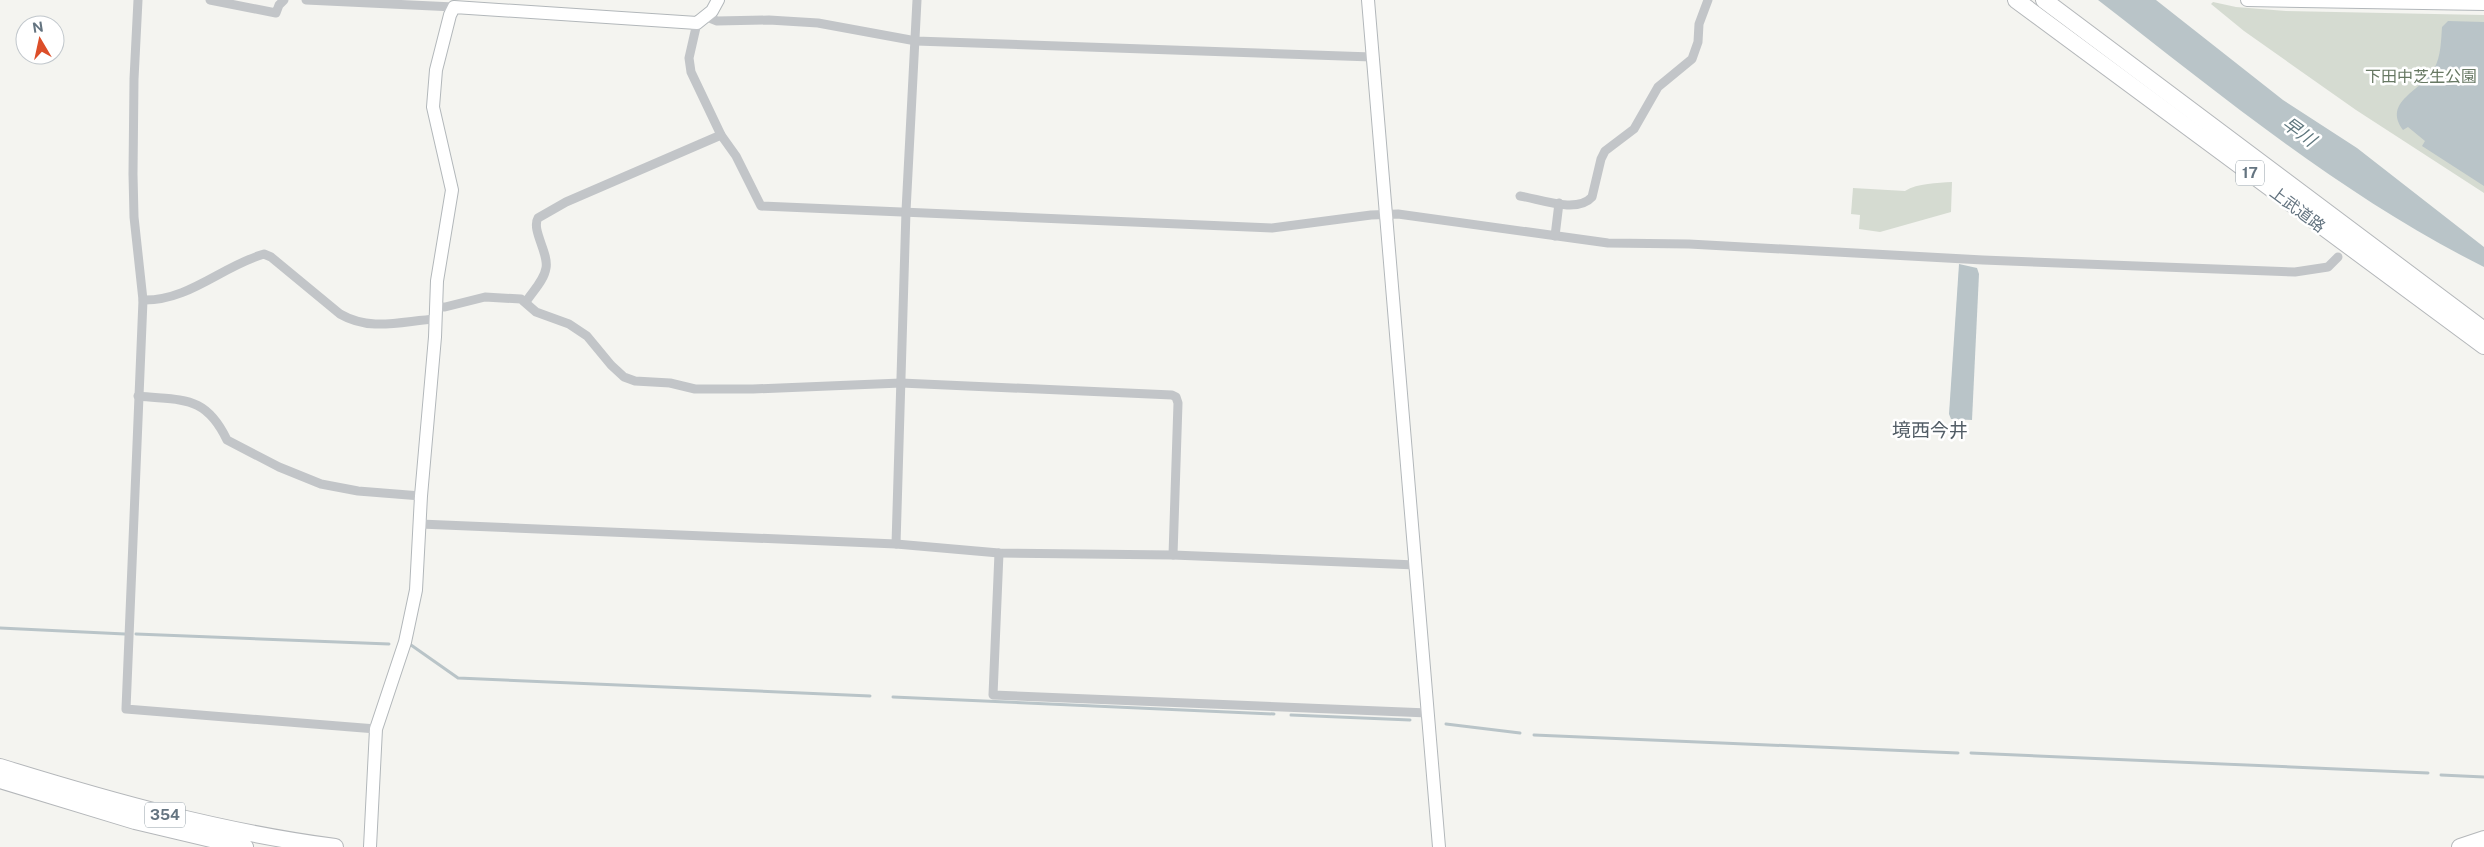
<svg xmlns="http://www.w3.org/2000/svg" width="2484" height="847" viewBox="0 0 2484 847" font-family="'Public Sans','Noto Sans JP',sans-serif">
<rect width="100%" height="100%" fill="#f4f4f0"/>
<g fill="#d5dbd1">
<path d="M 2213,2 L 2236,7 L 2286,11 L 2484,15 L 2484,193 L 2356,110 L 2244,31 L 2211,4 Z"/>
<path d="M 1952,182 L 1951,212 L 1880,232 L 1859,229 L 1860,215 L 1851,214 L 1853,188 L 1905,191 C 1918,183 1937,183 1952,182 Z"/>
</g>
<g fill="#b9c4c8">
<path d="M 2098,0 L 2156,0 L 2283,100 L 2357,148 L 2484,247 L 2484,267 C 2344,197 2222,96 2098,0 Z"/>
<path d="M 2448,21 L 2484,22 L 2484,186 L 2422,146 L 2425,141 L 2408,127 L 2403,130 C 2382,101 2422,91 2434,69 C 2441,56 2441,41 2442,27 Z"/>
<path d="M 1959,264 L 1977,268 L 1979,274 L 1972,420 L 1951,419 L 1949,414 Z"/>
</g>
<g fill="none" stroke-linecap="round" stroke-linejoin="round">
<g stroke="#b9c4c8" stroke-width="3">
<path d="M 0,628 L 125,634"/>
<path d="M 136,634 L 389,644"/>
<path d="M 411,645 L 458,678 L 870,696"/>
<path d="M 893,697 L 1274,714"/>
<path d="M 1291,715 L 1410,720"/>
<path d="M 1446,724 L 1520,733"/>
<path d="M 1534,735 L 1958,753"/>
<path d="M 1971,753 L 2428,773"/>
<path d="M 2441,775 L 2484,777"/>
</g>
<g stroke="#b2b7ba" stroke-width="14">
<g id="secondary">
<path d="M 1368,0 L 1439,847"/>
<path d="M 2247,0 L 2484,4"/>
<path d="M 370,847 L 376,729 L 405,642 L 416,590 L 421,496 L 435,337 L 437,281 L 452,190 L 433,107 L 436,70 L 450,15 L 454,7 L 697,23 L 712,11 L 718,0"/>
</g>
</g>
<g stroke="#b4b7ba" stroke-width="18">
<g id="highway">
<path d="M 2016,0 L 2484,346"/>
<path d="M 2044,0 L 2484,330"/>
<path d="M 0,767 C 110,801 220,832 335,847"/>
<path d="M 0,780 L 135,821 L 245,847"/>
<path d="M 2460,847 L 2484,839"/>
</g>
</g>
<g stroke="#c2c5c8" stroke-width="9">
<path d="M 138,0 L 134,79 L 133,174 L 134,217 L 143,300 L 126,709 L 376,729"/>
<path d="M 210,0 L 276,13 L 279,5 L 284,0"/>
<path d="M 306,0 L 454,7"/>
<path d="M 707,17 L 717,21 L 769,20 L 818,23 L 916,41 L 1372,57"/>
<path d="M 697,23 L 689,58 L 691,72 L 721,135 L 736,156 L 761,206 L 1272,228 L 1371,215 L 1398,214 L 1608,243 L 1689,244 L 1983,260 L 2295,272 L 2328,267 L 2338,257"/>
<path d="M 1520,196 C 1540,199 1577,214 1592,197 L 1601,159 L 1605,151 L 1634,129 L 1658,87 L 1692,59 L 1698,42 L 1699,24 L 1708,0"/>
<path d="M 1555,236 L 1559,203"/>
<path d="M 143,300 C 189,301 222,266 264,254 L 271,257 L 340,314 C 371,332 402,321 436,319"/>
<path d="M 526,302 C 532,292 544,281 546,268 C 549,253 531,230 538,218 L 566,202 L 721,135"/>
<path d="M 436,307 L 445,307 L 485,297 L 521,299 L 536,312 L 569,324 L 587,336 L 611,365 L 624,377 L 635,381 L 670,383 L 695,389 L 753,389 L 901,383 L 1172,395 L 1176,397 L 1178,403 L 1173,555"/>
<path d="M 138,396 C 182,401 205,394 227,440 L 279,467 L 321,484 L 358,491 L 421,496"/>
<path d="M 420,524 L 896,544 L 999,553 L 1173,555 L 1416,565"/>
<path d="M 896,544 L 906,211 L 917,0"/>
<path d="M 999,553 L 993,695 L 1428,713"/>
</g>
<use href="#secondary" stroke="#fff" stroke-width="12"/>
<use href="#highway" stroke="#fff" stroke-width="16"/>
</g>
<g text-anchor="middle" stroke-width="5" stroke-linejoin="round" paint-order="stroke">
<g fill="#fff" stroke="#929ea6" stroke-width="1">
<rect x="2236" y="160.5" width="28" height="25" rx="4"/>
<rect x="145" y="802.5" width="40" height="25" rx="4"/>
</g>
<g font-size="15" font-weight="bold" fill="#647480">
<text x="2250" y="178">17</text>
<text x="165" y="820">354</text>
</g>
<g font-size="16" fill="#677863" stroke="#fff">
<text x="2421" y="82">下田中芝生公園</text>
</g>
<g font-size="16" fill="#647480" stroke="#fff">
<text transform="translate(2298 209) rotate(37)" y="6">上武道路</text>
</g>
<g font-size="18" font-style="italic" fill="#5f777e" stroke="#fff">
<text transform="translate(2299 132) rotate(36)" y="6">早川</text>
</g>
<g font-size="19" fill="#525d66" stroke="#fff">
<text x="1930" y="437">境西今井</text>
</g>
</g>
<g transform="translate(40 40) rotate(351)"><circle r="24" fill="#ffffff" stroke="#c1c7cc"/>
<path d="M0-4L9 19L0 12L-9 19Z" fill="#dc4e29"/>
<text y="-8" font-size="14" font-weight="bold" text-anchor="middle" fill="#647480">N</text>
</g>
</svg>
